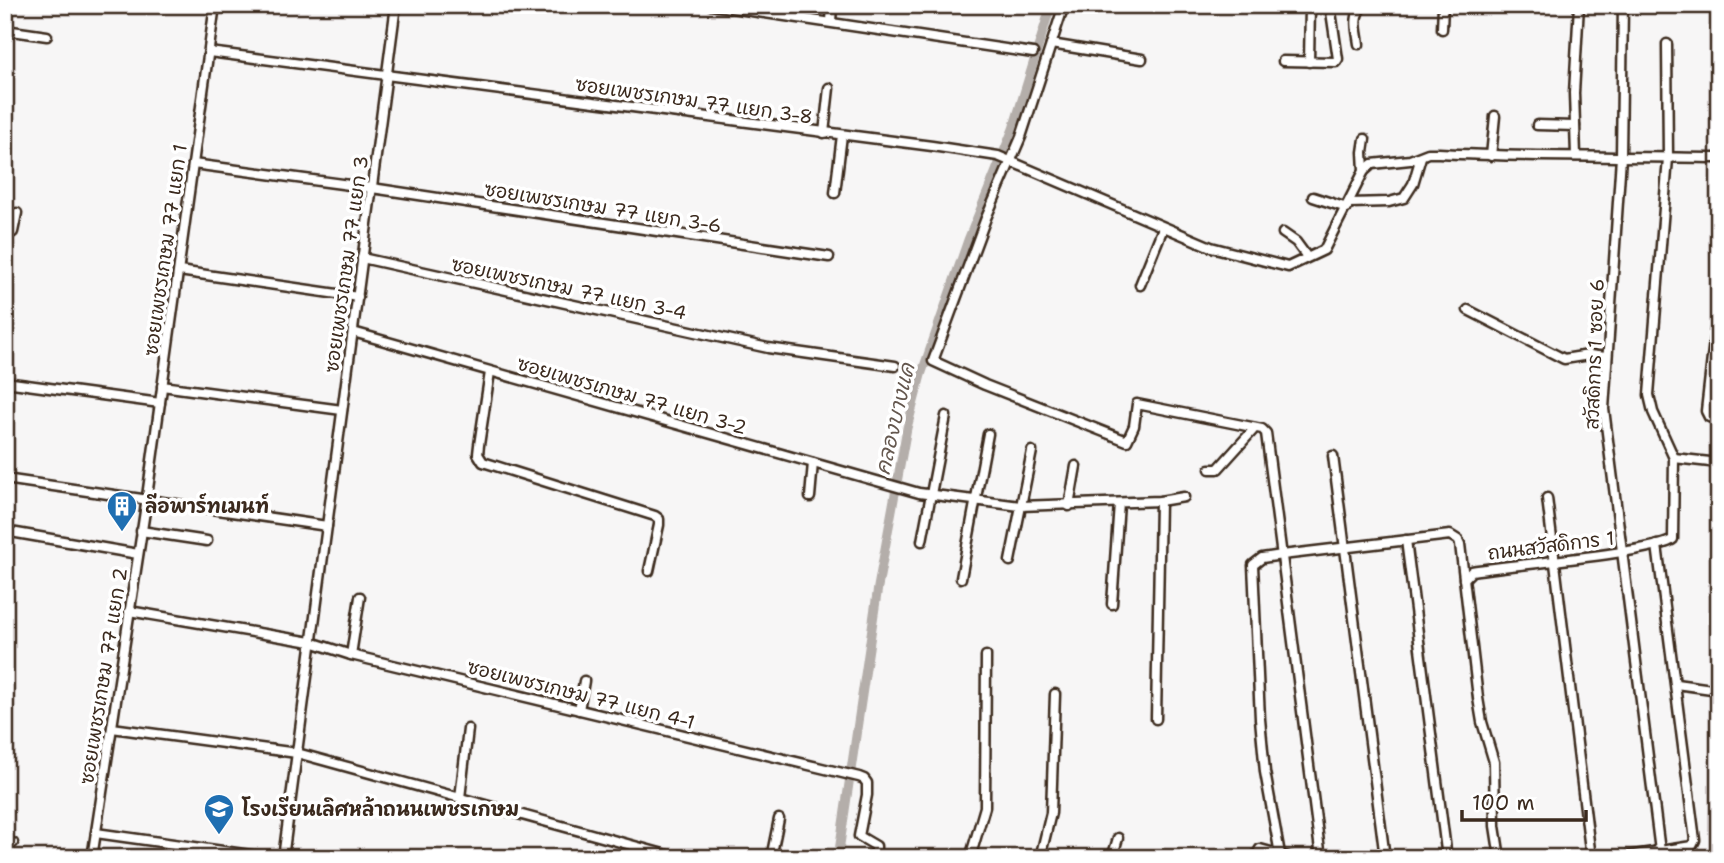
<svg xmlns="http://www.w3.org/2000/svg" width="1724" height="863" viewBox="0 0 1724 863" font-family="'Shantell Sans','Playpen Sans Thai',sans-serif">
<rect width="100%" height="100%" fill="#f7f6f6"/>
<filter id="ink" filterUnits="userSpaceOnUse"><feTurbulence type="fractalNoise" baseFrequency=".0143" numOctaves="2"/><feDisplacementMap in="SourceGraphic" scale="14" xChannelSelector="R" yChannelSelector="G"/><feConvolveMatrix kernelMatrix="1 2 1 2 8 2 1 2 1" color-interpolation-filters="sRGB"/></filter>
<g filter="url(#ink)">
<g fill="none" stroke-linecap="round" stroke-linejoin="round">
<path stroke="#b4aeaa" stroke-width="9" d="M 838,858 L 878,587 L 907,428 L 921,375 L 968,240 L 1013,129 L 1051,5"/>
<g stroke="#3b2a1e" stroke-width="13">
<g id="minor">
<path d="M 711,5 L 1033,53"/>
<path d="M 1064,5 L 1021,137 L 986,218 L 933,361 L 985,385 L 1127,441 L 1134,426 L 1137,404 L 1262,429 L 1266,433 L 1321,858"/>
<path d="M 1623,5 L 1621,157 L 1604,409 L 1660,851"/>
<path d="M 831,22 L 832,5"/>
<path d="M 1442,29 L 1443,5"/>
<path d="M 5,30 L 47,36"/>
<path d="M 1051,44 L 1142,59"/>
<path d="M 1359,44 C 1357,30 1352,15 1364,5"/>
<path d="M 209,52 L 932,146 L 998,156 L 1211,247 L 1288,267 L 1324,250 L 1364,171 L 1372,164 L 1410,160 L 1428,153 L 1439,153 C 1532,158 1625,156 1719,158"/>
<path d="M 1283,61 L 1336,62 L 1338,59 L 1330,5"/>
<path d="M 1309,62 L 1310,5"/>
<path d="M 1537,125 L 1575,126"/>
<path d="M 824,133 L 829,88"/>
<path d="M 1491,156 L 1495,116"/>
<path d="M 1576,156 L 1574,93 L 1579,5"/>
<path d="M 193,164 L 372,188 L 829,257"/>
<path d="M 1364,171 L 1363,152 L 1365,139"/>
<path d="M 835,193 L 842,135"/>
<path d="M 1313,197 L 1347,208"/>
<path d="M 1349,203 L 1389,202 L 1404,198 L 1413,184 L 1421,157"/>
<path d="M 1283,233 L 1296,242 L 1307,257"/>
<path d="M 5,237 L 13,232 L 17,213"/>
<path d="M 362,258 L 768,348 L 895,366"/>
<path d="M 179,271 L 358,297"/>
<path d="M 1140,285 L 1163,228"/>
<path d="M 1719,296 L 1706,411 L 1709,417 L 1719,421"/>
<path d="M 1468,310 L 1564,359 L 1589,355 L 1606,357"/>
<path d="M 353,332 L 919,493 L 1020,506 L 1160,501 L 1184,497"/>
<path d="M 490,372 L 479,445 L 478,454 L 483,462 L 655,516 L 659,519 L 659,525 L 649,571"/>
<path d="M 5,382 L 160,403"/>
<path d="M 162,386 L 342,410"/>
<path d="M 1333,456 L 1385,858"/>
<path d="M 1674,458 L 1719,463"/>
<path d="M 1210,469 L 1218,469 L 1255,428"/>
<path d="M 5,479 L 327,526"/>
<path d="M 810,497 L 813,463"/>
<path d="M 1547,498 L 1591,858"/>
<path d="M 1069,506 L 1076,466"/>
<path d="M 5,531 L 138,554"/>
<path d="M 141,531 L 207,541"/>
<path d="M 1406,540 L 1447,858"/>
<path d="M 922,541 L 946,416"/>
<path d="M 1010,561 L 1032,451"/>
<path d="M 961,578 L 988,434"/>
<path d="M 1464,579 L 1472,571 C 1501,566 1661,552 1673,539 L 1674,458 L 1653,412 L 1649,395 L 1668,158 L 1667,44"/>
<path d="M 1112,604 L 1119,503"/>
<path d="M 129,611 L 311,642 L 351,655 L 859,777 L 864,779 L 867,783 L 867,795 L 859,836 L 876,846 L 876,858"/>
<path d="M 351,655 L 360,597"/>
<path d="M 1676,684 L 1719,690"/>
<path d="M 579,710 L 584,681"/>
<path d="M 1156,719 L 1160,501"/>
<path d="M 112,728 L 297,753 L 678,858"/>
<path d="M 460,798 L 468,729"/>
<path d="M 96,833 L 273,858"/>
<path d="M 5,841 L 13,843"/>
<path d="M 1280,854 L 1265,772 L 1260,719 L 1253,565 L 1262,558 L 1282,555 L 1450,535 L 1458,540 L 1460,544 L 1478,698 L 1482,722 L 1494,762 L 1495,826 L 1500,858"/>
<path d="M 92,858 L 145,511 L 215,5"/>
<path d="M 283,858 L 396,5"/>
<path d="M 771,858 L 779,819"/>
<path d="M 970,858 L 985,807 L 986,656"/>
<path d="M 1040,858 L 1051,813 L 1055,694"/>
<path d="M 1112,858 L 1118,838"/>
<path d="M 1255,858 L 1260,849 L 1292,858"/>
<path d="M 1615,858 L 1692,846 L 1695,840 L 1657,545"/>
</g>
</g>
<use href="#minor" stroke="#fff" stroke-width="8"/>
</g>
</g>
<defs>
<g id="building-pin" transform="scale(1.575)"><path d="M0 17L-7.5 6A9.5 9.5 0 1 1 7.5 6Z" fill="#1f6fb2" stroke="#fff"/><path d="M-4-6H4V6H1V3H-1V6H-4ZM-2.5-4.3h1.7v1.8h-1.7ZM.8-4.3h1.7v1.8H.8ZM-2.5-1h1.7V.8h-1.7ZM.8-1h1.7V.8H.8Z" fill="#fff"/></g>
<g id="school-pin" transform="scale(1.575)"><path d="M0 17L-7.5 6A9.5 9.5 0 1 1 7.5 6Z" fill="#1f6fb2" stroke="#fff"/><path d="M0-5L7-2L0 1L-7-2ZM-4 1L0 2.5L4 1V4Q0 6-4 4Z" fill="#fff"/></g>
</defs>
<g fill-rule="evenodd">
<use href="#building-pin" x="122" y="506"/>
<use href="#school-pin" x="219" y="809"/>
</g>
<g text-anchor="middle" stroke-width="7" stroke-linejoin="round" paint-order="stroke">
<g font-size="19" fill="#3b2a1e" stroke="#fff">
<text transform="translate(694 100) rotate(8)" y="7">ซอยเพชรเกษม 77 แยก 3-8</text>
<text transform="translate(603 207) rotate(9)" y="7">ซอยเพชรเกษม 77 แยก 3-6</text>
<text transform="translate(165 250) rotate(-82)" y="7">ซอยเพชรเกษม 77 แยก 1</text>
<text transform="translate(346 264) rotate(-82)" y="7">ซอยเพชรเกษม 77 แยก 3</text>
<text transform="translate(569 288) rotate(12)" y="7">ซอยเพชรเกษม 77 แยก 3-4</text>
<text transform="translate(1594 354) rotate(-88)" y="7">สวัสดิการ 1 ซอย 6</text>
<text transform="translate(632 395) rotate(16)" y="7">ซอยเพชรเกษม 77 แยก 3-2</text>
<text transform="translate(1551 545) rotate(-7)" y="7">ถนนสวัสดิการ 1</text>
<text transform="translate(103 676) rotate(-81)" y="7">ซอยเพชรเกษม 77 แยก 2</text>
<text transform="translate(581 694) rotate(14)" y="7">ซอยเพชรเกษม 77 แยก 4-1</text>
</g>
<g font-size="19" font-weight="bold" fill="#3b2a1e" stroke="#fff" text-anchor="start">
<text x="145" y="513">ลีอพาร์ทเมนท์</text>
<text x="242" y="816">โรงเรียนเลิศหล้าถนนเพชรเกษม</text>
</g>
<g font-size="21" font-style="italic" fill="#65584f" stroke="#fff">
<text transform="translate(895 419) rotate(-77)" y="7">คลองบางแค</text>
</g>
</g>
<rect width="1724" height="863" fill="none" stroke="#fff" stroke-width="28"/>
<rect x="14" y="14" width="1696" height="835" fill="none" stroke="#3b2a1e" stroke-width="2.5" filter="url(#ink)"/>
<path d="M1462 810v10h124v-10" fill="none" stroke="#3b2a1e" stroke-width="3.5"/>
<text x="1472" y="810" font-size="21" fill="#3b2a1e" stroke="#ffffff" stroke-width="5" paint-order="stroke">100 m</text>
</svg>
